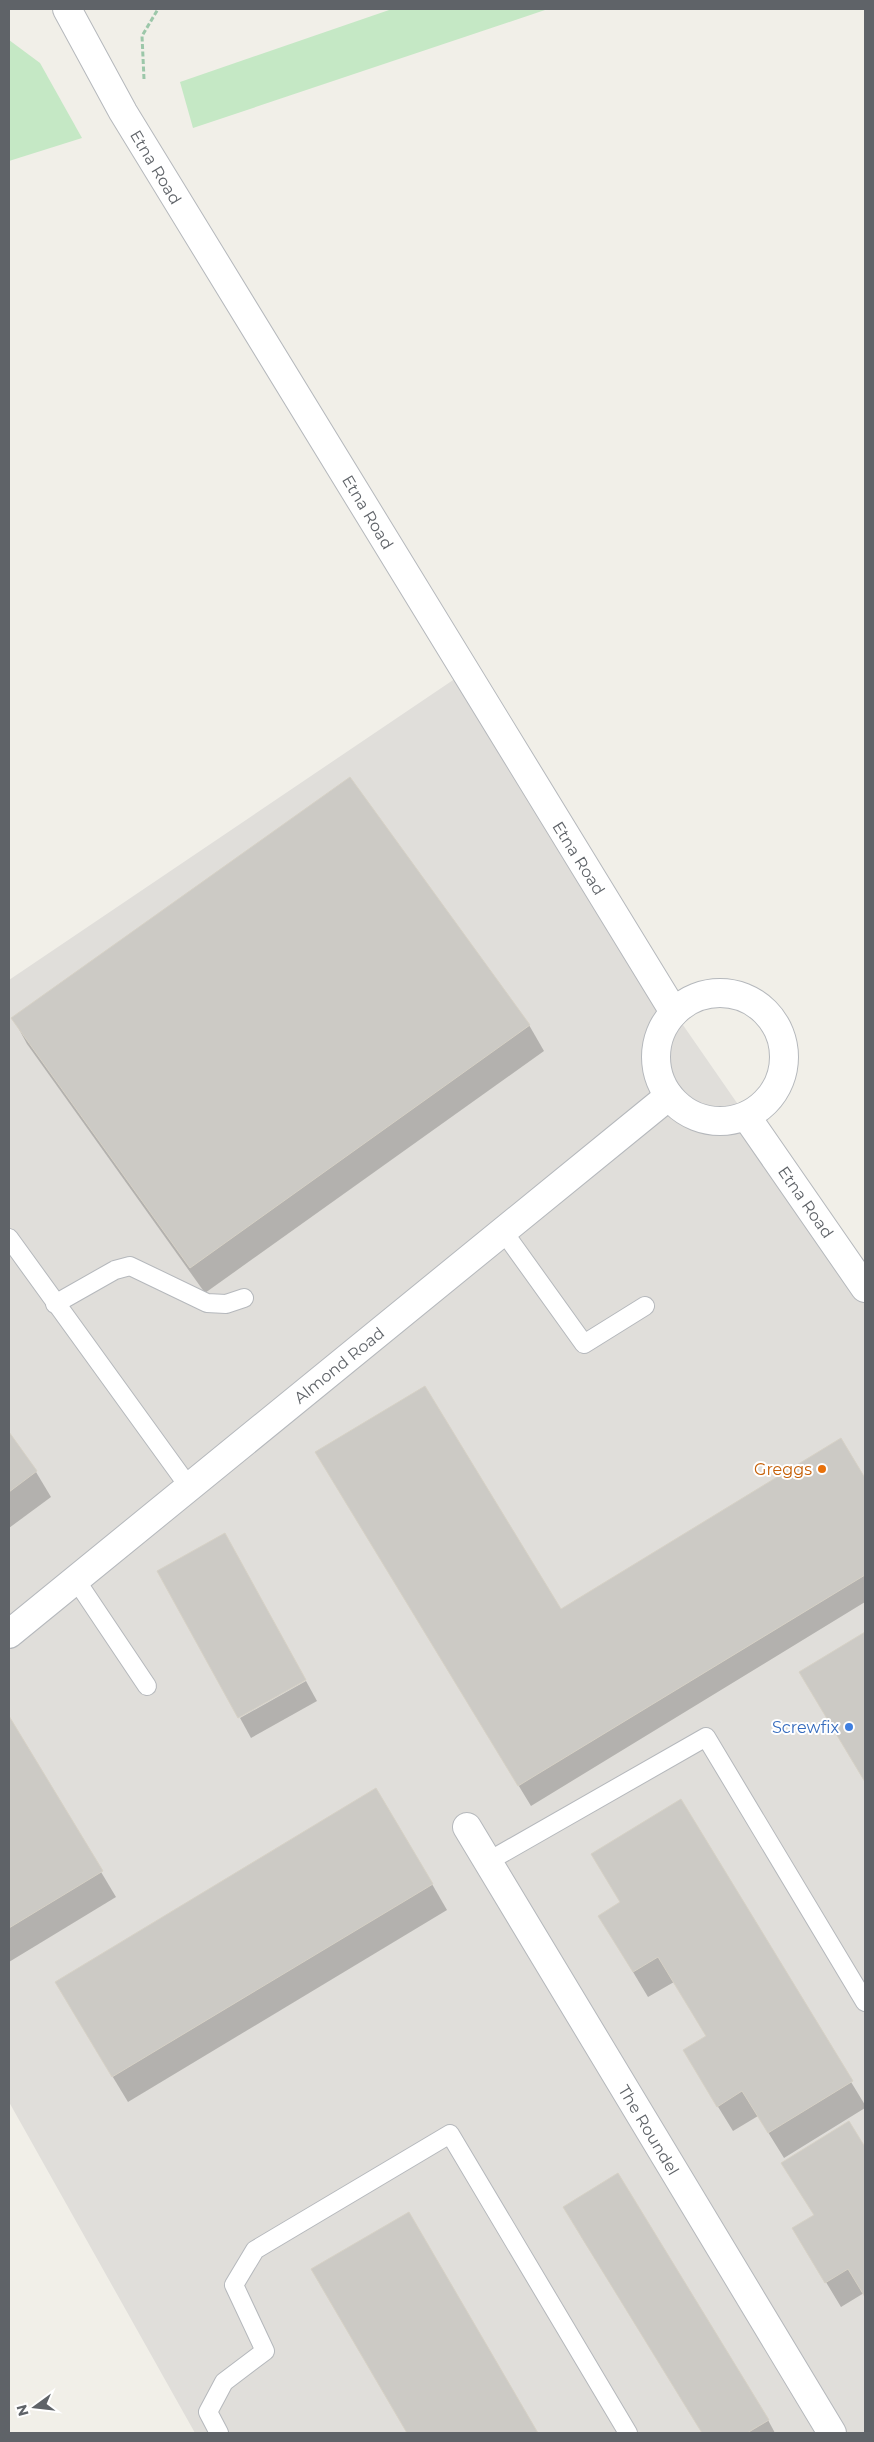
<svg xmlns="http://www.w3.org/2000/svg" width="874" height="2442" viewBox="0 0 874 2442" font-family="Montserrat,sans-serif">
<rect width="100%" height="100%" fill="#f1efe8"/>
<path fill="#e0deda" d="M 465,672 L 674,1012 L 865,1288 L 865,2433 L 195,2433 L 9,2102 L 9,980 Z"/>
<g fill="#c5e8c5">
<path d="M 392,9 L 548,9 L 193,128 L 180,82 Z"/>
<path d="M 9,40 L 40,63 L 82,138 L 9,161 Z"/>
</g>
<g fill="#0003">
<path d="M 13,1018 L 529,1025 L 544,1051 L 205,1293 L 27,1044 Z"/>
<path d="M 9,1434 L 36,1472 L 51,1497 L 9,1528 Z"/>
<path d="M 840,1440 L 865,1481 L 865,1602 L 531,1806 L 328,1472 L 561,1611 Z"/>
<path d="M 865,1634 L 865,1780 L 801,1673 Z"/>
<path d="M 306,1681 L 317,1701 L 251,1738 L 240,1718 Z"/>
<path d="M 9,1718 L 116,1897 L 9,1962 Z"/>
<path d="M 680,1800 L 865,2105 L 865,2108 L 784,2158 L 758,2116 L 733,2131 L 699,2076 L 707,2037 L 674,1982 L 648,1997 L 615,1942 L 621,1903 Z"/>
<path d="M 432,1884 L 447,1910 L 128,2102 L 71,2008 Z"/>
<path d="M 849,2122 L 865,2149 L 865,2296 L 864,2293 L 841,2307 L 809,2254 L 815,2216 Z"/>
<path d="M 408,2214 L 536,2433 L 408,2433 L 313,2269 Z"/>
<path d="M 579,2233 L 768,2420 L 775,2433 L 703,2433 Z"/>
</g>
<g fill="#cccac5" stroke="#d6d1c6">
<path d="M 350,777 L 530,1025 L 190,1268 L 11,1018 Z"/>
<path d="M 425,1386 L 561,1609 L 841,1438 L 865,1478 L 865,1575 L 518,1786 L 315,1452 Z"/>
<path d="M 9,1432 L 37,1471 L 9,1492 Z"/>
<path d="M 225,1533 L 306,1680 L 238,1718 L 157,1571 Z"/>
<path d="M 865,1632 L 865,1782 L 799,1672 Z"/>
<path d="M 9,1716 L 103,1871 L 9,1928 Z"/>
<path d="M 376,1788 L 433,1884 L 112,2077 L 55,1982 Z"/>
<path d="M 681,1799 L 853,2081 L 768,2133 L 742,2091 L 717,2107 L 683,2050 L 706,2036 L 658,1957 L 633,1972 L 598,1916 L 620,1902 L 591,1854 Z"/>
<path d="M 849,2121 L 865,2147 L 865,2297 L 848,2269 L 825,2283 L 792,2228 L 814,2215 L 781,2163 Z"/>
<path d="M 618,2173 L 769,2420 L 747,2433 L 702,2433 L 563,2207 Z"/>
<path d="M 409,2212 L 538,2433 L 407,2433 L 311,2269 Z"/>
</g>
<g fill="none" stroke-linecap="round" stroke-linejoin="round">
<g stroke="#b5b8bc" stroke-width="20">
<g id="service">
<path d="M 503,1231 L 584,1344 L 645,1306"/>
<path d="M 9,1238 L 189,1487"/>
<path d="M 55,1304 L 115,1270 L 130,1266 L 207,1303 L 226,1304 L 244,1298"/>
<path d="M 76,1580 L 147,1686"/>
<path d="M 487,1862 L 706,1737 L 865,2002"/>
<path d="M 219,2433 L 208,2412 L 224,2382 L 265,2351 L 234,2285 L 255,2250 L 450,2134 L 628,2433"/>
</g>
</g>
<g stroke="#b5b8bc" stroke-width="30">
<g id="minor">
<path d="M 9,1634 L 669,1096"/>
<path d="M 467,1827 L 832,2433"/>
</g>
</g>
<g stroke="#b5b8bc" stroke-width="30">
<g id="tertiary">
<path d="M 67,9 L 123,112 L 674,1012"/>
<circle cx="720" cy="1057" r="64"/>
<path d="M 746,1116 L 865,1288"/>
</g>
</g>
<path stroke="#9cc7a9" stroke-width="3" stroke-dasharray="5 2.5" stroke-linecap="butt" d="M 144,79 L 142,36 L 158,9"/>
<use href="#service" stroke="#fff" stroke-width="18"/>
<use href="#minor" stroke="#fff" stroke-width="28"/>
<use href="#tertiary" stroke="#fff" stroke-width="28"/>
</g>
<circle fill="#e8710a" stroke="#fff" stroke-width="2" cx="822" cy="1469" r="5"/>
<circle fill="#3f7fe0" stroke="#fff" stroke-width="2" cx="849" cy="1727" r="5"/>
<g text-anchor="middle" stroke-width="4" stroke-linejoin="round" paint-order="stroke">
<g font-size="16" fill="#5f6368" stroke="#fff">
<text transform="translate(156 167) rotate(59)" y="6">Etna Road</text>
<text transform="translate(368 512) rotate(59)" y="6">Etna Road</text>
<text transform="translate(579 858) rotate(58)" y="6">Etna Road</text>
<text transform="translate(806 1202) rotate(55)" y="6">Etna Road</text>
<text transform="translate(339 1365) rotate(-39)" y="6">Almond Road</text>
<text transform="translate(649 2130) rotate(59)" y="6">The Roundel</text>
</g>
<g font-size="16" fill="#c56008" stroke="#fff" text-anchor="end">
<text x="812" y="1475">Greggs</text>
</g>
<g font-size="16" fill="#366cbe" stroke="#fff" text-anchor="end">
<text x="839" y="1733">Screwfix</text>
</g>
</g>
<rect width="874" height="2442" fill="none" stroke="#5f6368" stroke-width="20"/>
<g transform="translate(35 2407) rotate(255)" stroke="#ffffff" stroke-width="4" paint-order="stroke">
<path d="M0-4L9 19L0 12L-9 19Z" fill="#5f6368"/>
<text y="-8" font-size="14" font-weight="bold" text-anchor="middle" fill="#5f6368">N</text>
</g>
</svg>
